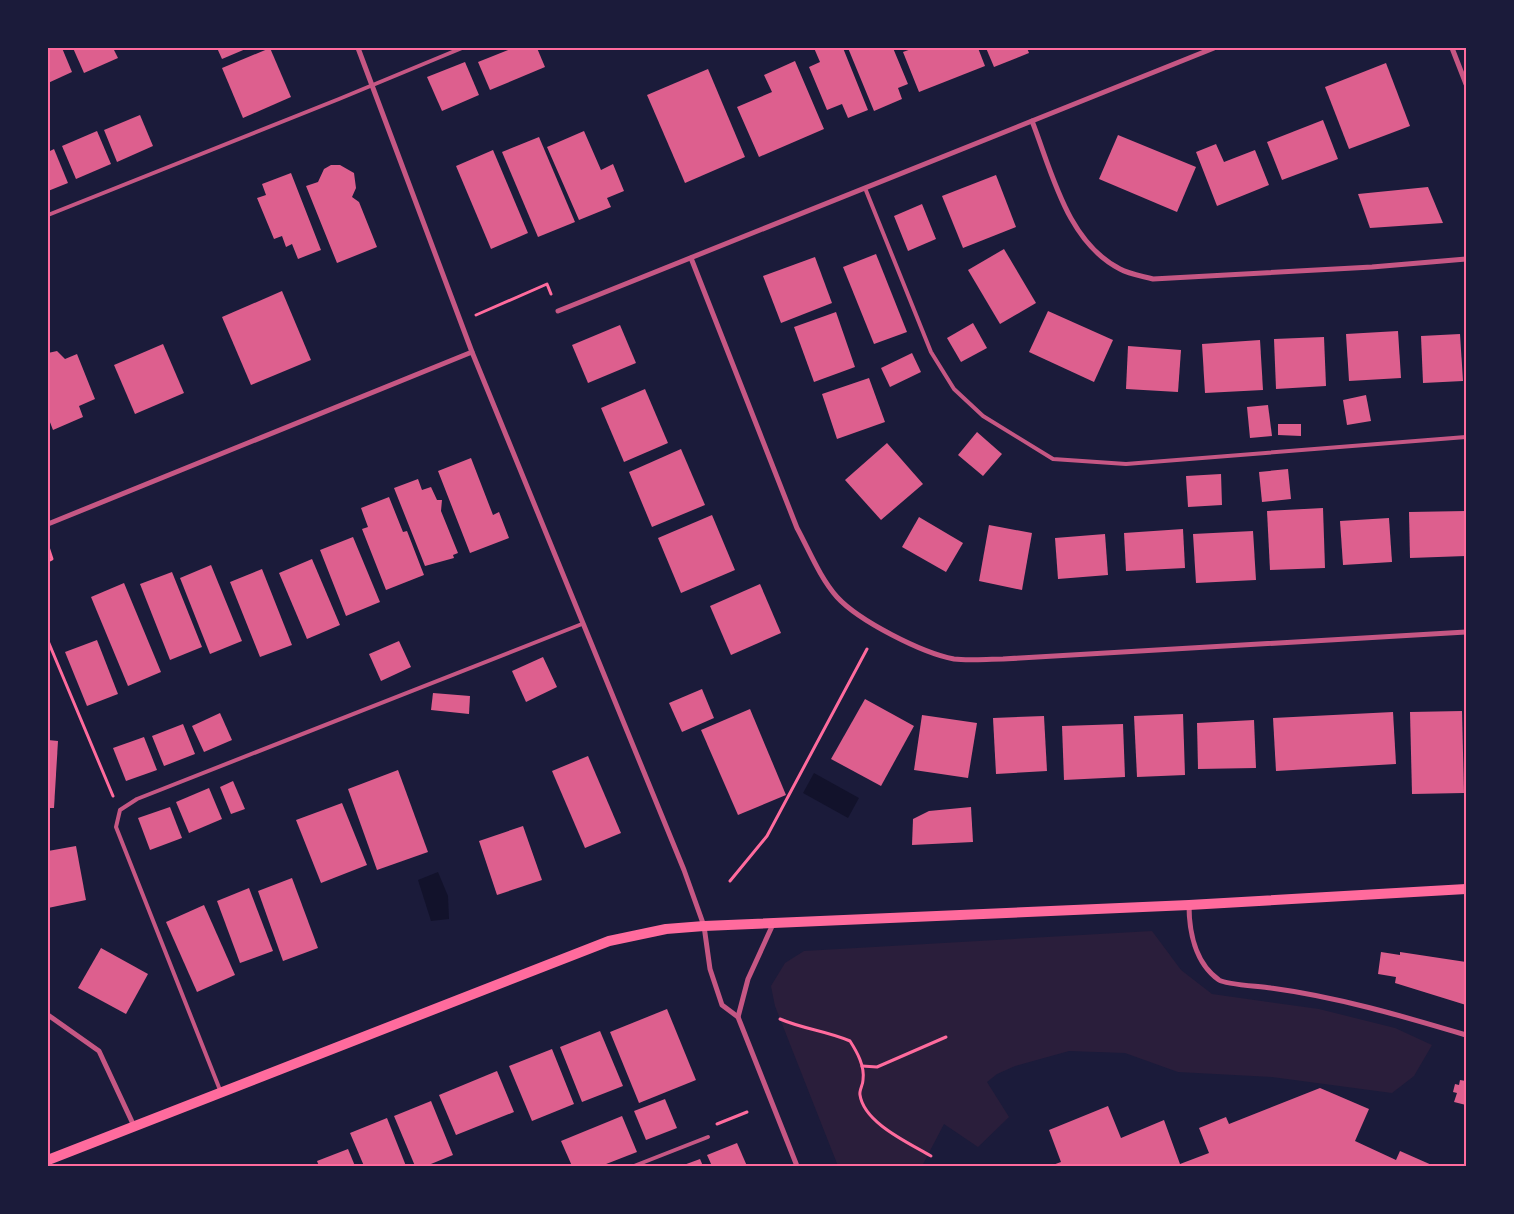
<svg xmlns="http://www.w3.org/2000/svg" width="1514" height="1214" viewBox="0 0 1514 1214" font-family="Overpass,sans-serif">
<rect width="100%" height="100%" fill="#1b1b3a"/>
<path fill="#2a1e3b" d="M 1152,931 L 1181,970 L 1212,994 L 1319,1009 L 1395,1028 L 1432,1045 L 1414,1076 L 1392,1093 L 1272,1077 L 1178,1072 L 1125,1053 L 1069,1051 L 1015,1066 L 997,1074 L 987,1082 L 1009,1117 L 978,1147 L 944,1124 L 922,1166 L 838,1166 L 775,1006 L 771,986 L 785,963 L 804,951 Z"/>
<g fill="#12122b">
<path d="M 814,773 L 859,798 L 848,818 L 803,793 Z"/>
<path d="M 438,872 L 448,896 L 449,919 L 431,921 L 418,880 Z"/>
</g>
<g fill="#dd5f8e">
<path d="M 48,48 L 62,48 L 72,72 L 48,83 Z"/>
<path d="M 73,48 L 113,48 L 118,58 L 84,73 Z"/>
<path d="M 217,48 L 248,48 L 222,59 Z"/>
<path d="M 270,48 L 291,97 L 243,118 L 222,68 Z"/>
<path d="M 513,48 L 537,48 L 545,67 L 490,90 L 478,62 Z"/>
<path d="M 814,48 L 843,48 L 868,110 L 848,118 L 842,104 L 827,110 L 809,67 L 820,62 Z"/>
<path d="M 848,48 L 893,48 L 908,84 L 898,88 L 902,99 L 874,111 Z"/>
<path d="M 914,48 L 978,48 L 985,66 L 919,92 L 903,52 Z"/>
<path d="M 986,48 L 1027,48 L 1029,53 L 994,67 Z"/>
<path d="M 795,61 L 824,129 L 759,157 L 737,107 L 772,92 L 764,75 Z"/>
<path d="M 465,62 L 479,95 L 442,111 L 427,77 Z"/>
<path d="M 1386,63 L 1410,126 L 1349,149 L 1325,87 Z"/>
<path d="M 708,69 L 745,157 L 685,183 L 647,95 Z"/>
<path d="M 140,115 L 153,146 L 117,162 L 104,130 Z"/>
<path d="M 1323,120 L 1338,159 L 1282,180 L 1267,142 Z"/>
<path d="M 97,131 L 111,164 L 76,179 L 62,146 Z"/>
<path d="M 584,131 L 601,170 L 613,164 L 624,191 L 607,198 L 611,207 L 579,220 L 547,147 Z"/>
<path d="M 1118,135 L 1196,167 L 1177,212 L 1099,179 Z"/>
<path d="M 539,137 L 575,222 L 538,237 L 502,152 Z"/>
<path d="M 1216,144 L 1224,162 L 1255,150 L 1269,185 L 1217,206 L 1196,152 Z"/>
<path d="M 54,149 L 68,183 L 48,191 L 48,152 Z"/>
<path d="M 493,150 L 528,233 L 491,249 L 456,166 Z"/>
<path d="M 331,165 L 340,165 L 354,173 L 356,188 L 352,197 L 359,202 L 377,247 L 337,263 L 306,186 L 318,182 L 324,169 Z"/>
<path d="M 291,173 L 321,250 L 298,259 L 292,244 L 286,247 L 282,236 L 274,239 L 257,198 L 266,195 L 262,184 Z"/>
<path d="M 996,175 L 1016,227 L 963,248 L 942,196 Z"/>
<path d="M 1428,187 L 1443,223 L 1370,228 L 1358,194 Z"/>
<path d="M 922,204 L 936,239 L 908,251 L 894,216 Z"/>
<path d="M 1004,249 L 1036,303 L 1000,324 L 968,270 Z"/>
<path d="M 876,254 L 907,332 L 874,344 L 843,267 Z"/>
<path d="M 815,257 L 832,303 L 781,323 L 763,276 Z"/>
<path d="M 282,291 L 311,360 L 251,385 L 222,317 Z"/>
<path d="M 1048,311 L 1113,340 L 1094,382 L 1029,352 Z"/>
<path d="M 836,312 L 855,367 L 814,382 L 794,327 Z"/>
<path d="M 973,323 L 987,348 L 961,362 L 947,338 Z"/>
<path d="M 620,325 L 636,363 L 588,383 L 572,345 Z"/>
<path d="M 1398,331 L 1401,378 L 1349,381 L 1346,334 Z"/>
<path d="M 1460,334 L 1463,381 L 1423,383 L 1421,336 Z"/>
<path d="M 1324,337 L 1326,386 L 1276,389 L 1274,339 Z"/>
<path d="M 1260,340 L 1263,390 L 1205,393 L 1202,344 Z"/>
<path d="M 163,344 L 184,393 L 135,414 L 114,365 Z"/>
<path d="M 1128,346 L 1181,350 L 1178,392 L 1126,389 Z"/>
<path d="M 57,351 L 65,359 L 77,354 L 95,399 L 79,406 L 83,417 L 53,430 L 48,417 L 48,353 Z"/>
<path d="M 912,353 L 921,372 L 890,387 L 881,368 Z"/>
<path d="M 869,378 L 885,422 L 837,439 L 822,394 Z"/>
<path d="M 645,389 L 668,443 L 624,462 L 601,408 Z"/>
<path d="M 1366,395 L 1371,421 L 1347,425 L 1343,400 Z"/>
<path d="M 1268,405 L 1272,436 L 1250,438 L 1247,407 Z"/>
<path d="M 1278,424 L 1301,424 L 1301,436 L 1278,435 Z"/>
<path d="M 977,432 L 1002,454 L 983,476 L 958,455 Z"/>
<path d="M 887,443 L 923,484 L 881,520 L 845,480 Z"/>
<path d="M 681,449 L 705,505 L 652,527 L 629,472 Z"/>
<path d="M 471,458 L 493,515 L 499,512 L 509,538 L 470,553 L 438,471 Z"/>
<path d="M 1288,469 L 1291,499 L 1262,502 L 1259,472 Z"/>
<path d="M 1221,474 L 1222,505 L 1188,507 L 1186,476 Z"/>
<path d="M 418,479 L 422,490 L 431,487 L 437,500 L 442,500 L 441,511 L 458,553 L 453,555 L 454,558 L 425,566 L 394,488 Z"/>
<path d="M 389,497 L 403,532 L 407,531 L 424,575 L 386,590 L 362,529 L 368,527 L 361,508 Z"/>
<path d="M 1323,508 L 1325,568 L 1270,570 L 1267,511 Z"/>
<path d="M 1466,511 L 1466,556 L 1410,558 L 1409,512 Z"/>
<path d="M 712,515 L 735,570 L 681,593 L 658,538 Z"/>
<path d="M 919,517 L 963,543 L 946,572 L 902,547 Z"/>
<path d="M 1389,518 L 1392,562 L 1343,565 L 1340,521 Z"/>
<path d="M 989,525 L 1032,533 L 1022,590 L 979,581 Z"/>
<path d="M 1183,529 L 1185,568 L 1126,571 L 1124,533 Z"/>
<path d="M 1253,531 L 1256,580 L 1196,583 L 1193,534 Z"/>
<path d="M 1105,534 L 1108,575 L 1058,579 L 1055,538 Z"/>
<path d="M 353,537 L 380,602 L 346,616 L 320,550 Z"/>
<path d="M 312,559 L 340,625 L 307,639 L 279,573 Z"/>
<path d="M 211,565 L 242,641 L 210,654 L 180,578 Z"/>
<path d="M 262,569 L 292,645 L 260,657 L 230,582 Z"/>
<path d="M 172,572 L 202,647 L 170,660 L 140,584 Z"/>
<path d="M 124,583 L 161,672 L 128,686 L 91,597 Z"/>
<path d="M 760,584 L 781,633 L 731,655 L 710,606 Z"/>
<path d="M 97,640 L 118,694 L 87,706 L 65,652 Z"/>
<path d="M 399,641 L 411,667 L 381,681 L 369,654 Z"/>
<path d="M 543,657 L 557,687 L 526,702 L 512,671 Z"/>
<path d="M 702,689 L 714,718 L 682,732 L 669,703 Z"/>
<path d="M 433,693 L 470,696 L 469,714 L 431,710 Z"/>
<path d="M 865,699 L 914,726 L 881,786 L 831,759 Z"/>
<path d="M 750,709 L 786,795 L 738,815 L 701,730 Z"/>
<path d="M 1462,711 L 1464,793 L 1412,794 L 1410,712 Z"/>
<path d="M 1393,712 L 1396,764 L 1276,771 L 1273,718 Z"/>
<path d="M 220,713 L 232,740 L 204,752 L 192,726 Z"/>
<path d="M 1183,714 L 1185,775 L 1137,777 L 1134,716 Z"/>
<path d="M 922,715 L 977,723 L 968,778 L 914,770 Z"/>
<path d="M 1044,716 L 1047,771 L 996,774 L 993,718 Z"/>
<path d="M 1254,720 L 1256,768 L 1198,769 L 1197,723 Z"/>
<path d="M 183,724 L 195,754 L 164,766 L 152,736 Z"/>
<path d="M 1123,724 L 1125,777 L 1064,780 L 1062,726 Z"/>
<path d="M 144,737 L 157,770 L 126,781 L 113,748 Z"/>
<path d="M 48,740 L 58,741 L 54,808 L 48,808 Z"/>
<path d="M 588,756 L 621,833 L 585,848 L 552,771 Z"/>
<path d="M 398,770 L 428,852 L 377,870 L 348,789 Z"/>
<path d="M 233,781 L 245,809 L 231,814 L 220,787 Z"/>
<path d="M 209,788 L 222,819 L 189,833 L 176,802 Z"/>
<path d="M 342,803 L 367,865 L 321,883 L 296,820 Z"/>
<path d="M 170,807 L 182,838 L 150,850 L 138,818 Z"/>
<path d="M 971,807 L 973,842 L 912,845 L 913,819 L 929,811 Z"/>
<path d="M 523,826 L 542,880 L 497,895 L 479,841 Z"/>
<path d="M 76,846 L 86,900 L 48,908 L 48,851 Z"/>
<path d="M 292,878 L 318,948 L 283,961 L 258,891 Z"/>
<path d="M 249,888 L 273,951 L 240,963 L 217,901 Z"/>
<path d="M 204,905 L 235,975 L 197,992 L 166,922 Z"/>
<path d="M 101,948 L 148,974 L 126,1014 L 78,988 Z"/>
<path d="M 1381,952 L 1400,955 L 1400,952 L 1466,962 L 1466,1005 L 1395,983 L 1396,977 L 1378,974 Z"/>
<path d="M 667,1009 L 696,1080 L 639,1103 L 610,1032 Z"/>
<path d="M 600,1031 L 623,1086 L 582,1102 L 560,1047 Z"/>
<path d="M 552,1049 L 574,1104 L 532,1121 L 509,1066 Z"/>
<path d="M 497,1071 L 514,1112 L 456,1135 L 439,1095 Z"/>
<path d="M 1460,1080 L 1466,1081 L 1466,1105 L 1454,1102 L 1457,1093 L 1453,1092 L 1455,1084 L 1459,1085 Z"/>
<path d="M 1320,1088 L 1369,1109 L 1355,1141 L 1396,1160 L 1400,1151 L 1434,1166 L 1050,1166 L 1061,1162 L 1049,1130 L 1108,1106 L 1121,1138 L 1164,1120 L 1180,1164 L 1209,1153 L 1199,1128 L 1226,1117 L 1229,1124 Z"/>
<path d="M 665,1099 L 677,1128 L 646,1140 L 634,1111 Z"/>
<path d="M 431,1101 L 453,1155 L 426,1166 L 415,1166 L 394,1116 Z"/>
<path d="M 622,1116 L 637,1152 L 601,1166 L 572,1166 L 561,1141 Z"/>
<path d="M 387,1118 L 406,1166 L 364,1166 L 350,1133 Z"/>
<path d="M 737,1143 L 747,1166 L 712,1166 L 707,1155 Z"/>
<path d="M 348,1149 L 355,1166 L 319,1166 L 317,1161 Z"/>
<path d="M 700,1159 L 703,1166 L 681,1166 Z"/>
</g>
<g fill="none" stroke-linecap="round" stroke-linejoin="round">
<g stroke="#ff6b9d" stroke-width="3">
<path d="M 476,315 L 547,284 L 551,294"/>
<path d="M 48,547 L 52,559 L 48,561"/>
<path d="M 48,641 L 113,796"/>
<path d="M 730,881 L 767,836 L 867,649"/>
<path d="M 780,1019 C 803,1029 827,1031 850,1041 C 857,1052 865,1066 863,1080 C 863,1085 859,1090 860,1095 C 864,1123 909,1143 931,1156"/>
<path d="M 862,1066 L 877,1067 L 946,1037"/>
<path d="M 717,1124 L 747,1112"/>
</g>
<g stroke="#c65784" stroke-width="4">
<path d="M 865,188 L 931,352 L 954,389 L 983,416 L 1053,459 L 1126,464 L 1466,437"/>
<path d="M 48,215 L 339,99 L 462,48"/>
<path d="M 220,1090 L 116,827 L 120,810 L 137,799 L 582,624"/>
<path d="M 634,1166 L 708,1137"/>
</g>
<g stroke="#c65784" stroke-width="5">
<path d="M 358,48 L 472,352 L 684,870 L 704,926 L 710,969 L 722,1005 L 738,1017 L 797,1166"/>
<path d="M 1452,48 L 1466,84"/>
<path d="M 1032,121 C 1052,172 1067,242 1120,269 C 1129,274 1142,276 1153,279 L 1372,267 L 1466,259"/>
<path d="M 691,258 L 797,528 C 809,550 820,578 837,597 C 859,621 922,653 954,659 C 969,661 987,659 1003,659 L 1466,632"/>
<path d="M 558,311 L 1214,48"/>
<path d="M 48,524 L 472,352"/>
<path d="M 1189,905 C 1189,931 1195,963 1219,980 C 1227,985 1259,986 1271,988 C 1338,997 1402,1016 1466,1035"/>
<path d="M 48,1015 L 99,1051 L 134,1126"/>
<path d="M 738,1017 L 748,979 L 774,922"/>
</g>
<path stroke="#ff6b9d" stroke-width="10" d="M 48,1160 L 609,941 L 666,929 L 704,926 L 1189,905 L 1466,889"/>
</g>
<rect width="1514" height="1214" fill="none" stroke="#1b1b3a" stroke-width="98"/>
<rect x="49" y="49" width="1416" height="1116" fill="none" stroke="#ff6b9d" stroke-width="2"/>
</svg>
